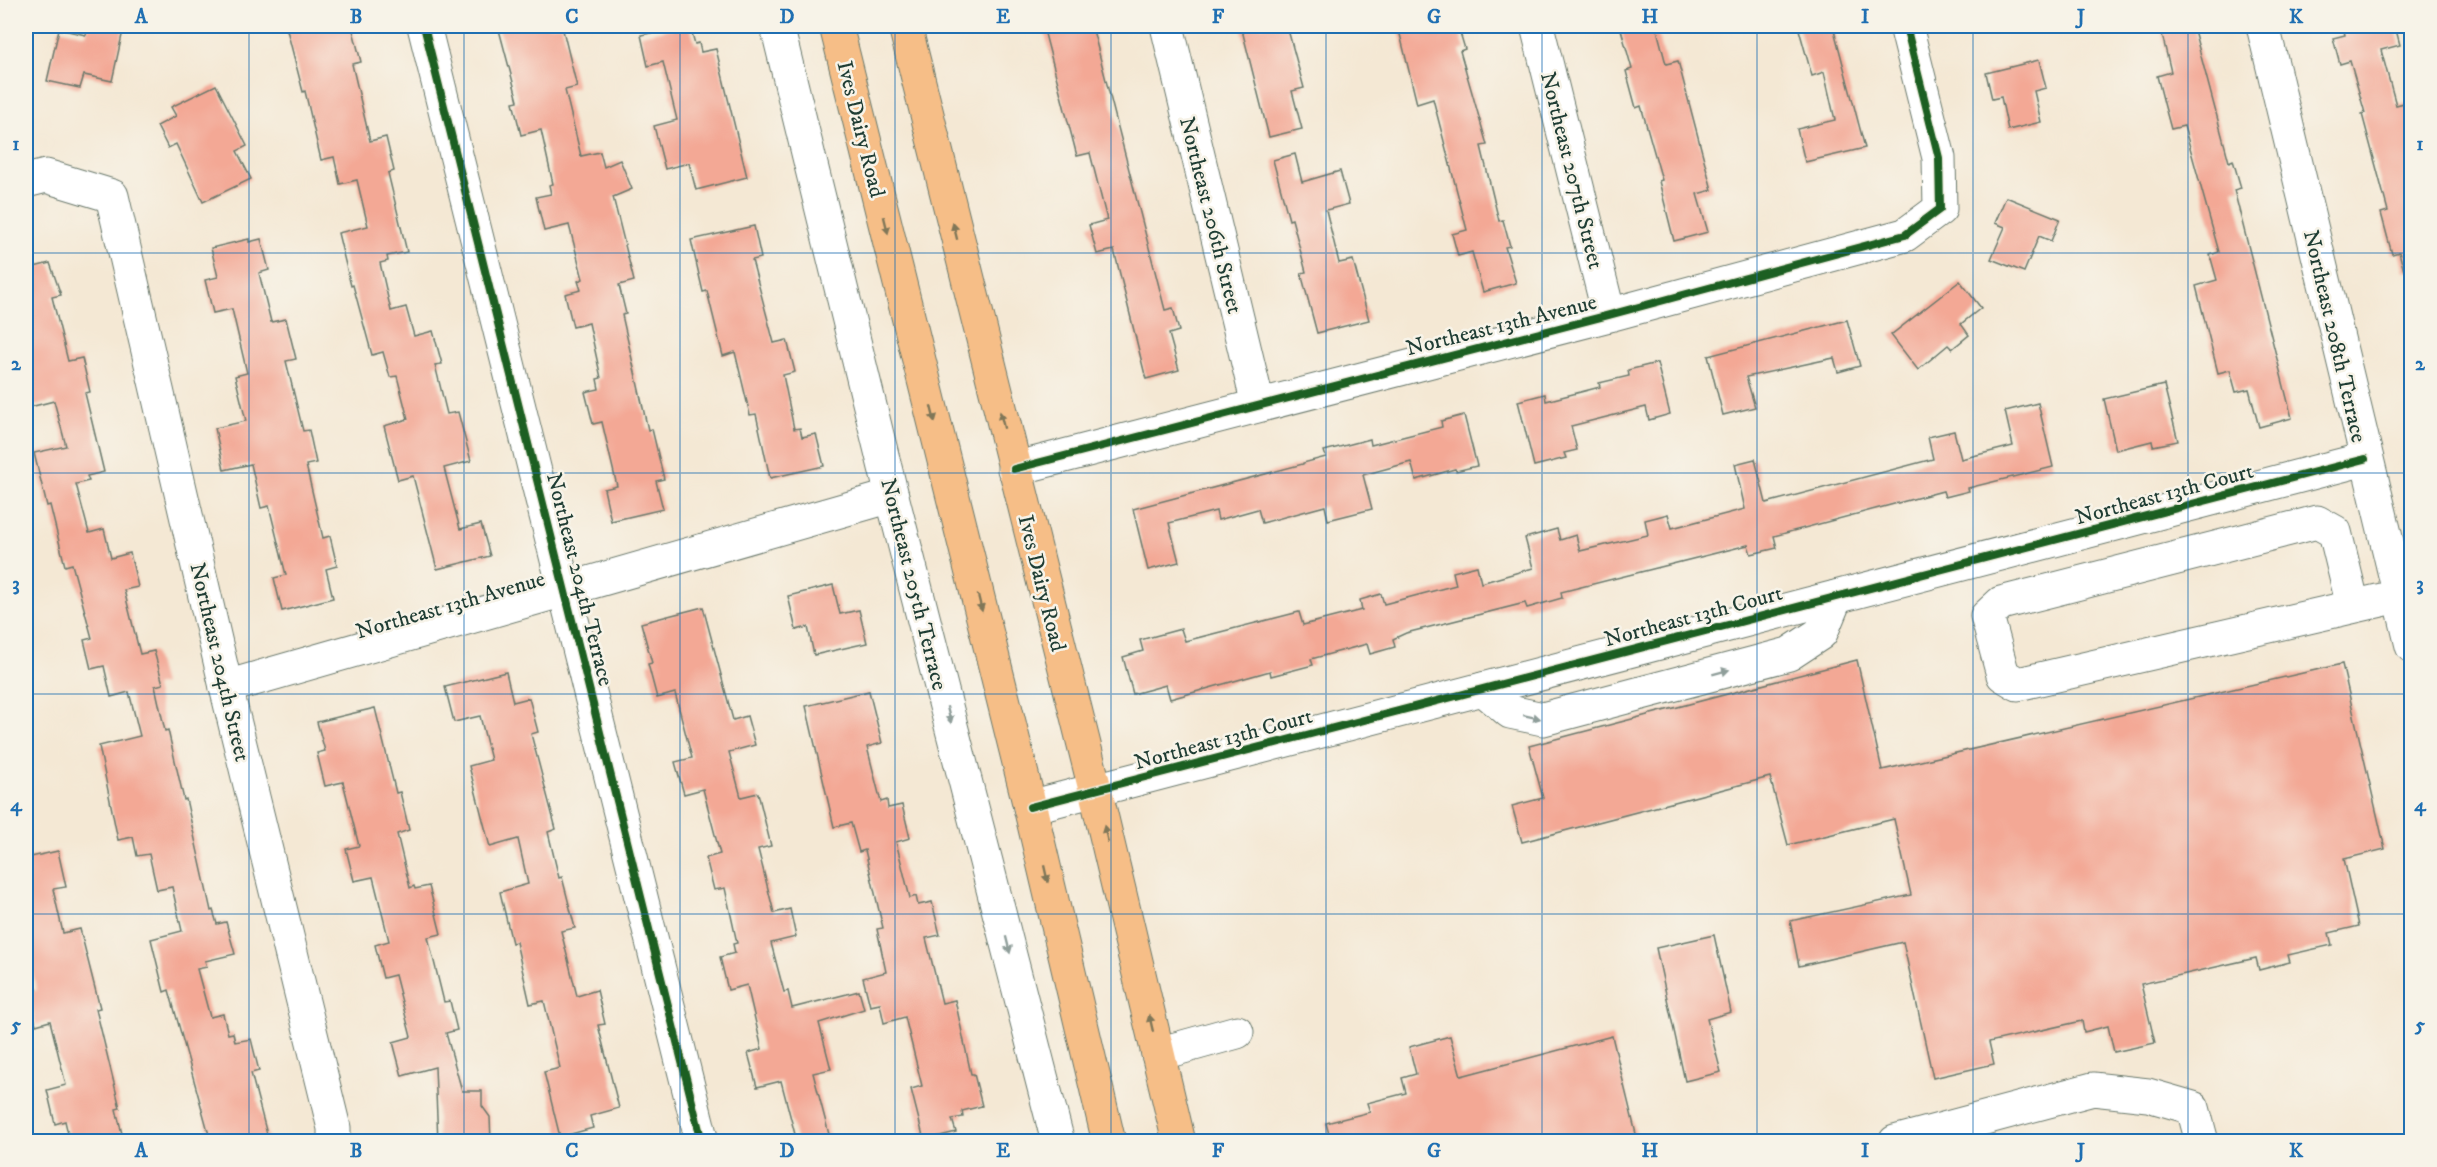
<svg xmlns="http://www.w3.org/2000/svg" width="2437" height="1167" viewBox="0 0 2437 1167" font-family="'IM FELL DW Pica',serif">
<rect width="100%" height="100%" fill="#f7f3e8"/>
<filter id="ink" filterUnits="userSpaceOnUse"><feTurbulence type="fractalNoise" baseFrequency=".0167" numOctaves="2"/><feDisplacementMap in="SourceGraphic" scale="12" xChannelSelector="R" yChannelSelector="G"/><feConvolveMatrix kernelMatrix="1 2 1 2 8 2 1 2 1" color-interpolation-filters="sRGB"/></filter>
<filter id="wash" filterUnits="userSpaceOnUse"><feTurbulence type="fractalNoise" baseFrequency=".008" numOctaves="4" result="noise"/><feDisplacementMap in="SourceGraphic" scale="24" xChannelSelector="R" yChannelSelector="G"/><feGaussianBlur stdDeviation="1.35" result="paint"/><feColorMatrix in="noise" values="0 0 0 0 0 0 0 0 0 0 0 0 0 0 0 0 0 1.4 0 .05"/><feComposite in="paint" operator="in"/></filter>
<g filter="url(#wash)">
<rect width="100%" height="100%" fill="#f4e8d4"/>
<g id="blocks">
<g fill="#f3a895">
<path d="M 88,26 L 124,26 L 112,81 L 84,75 L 80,88 L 47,81 L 59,29 L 86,35 Z"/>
<path d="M 286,26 L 352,26 L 361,62 L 352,64 L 370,141 L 386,137 L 394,171 L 388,173 L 407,252 L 387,256 L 388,261 L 380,263 L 391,311 L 406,307 L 414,336 L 433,331 L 442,364 L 435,365 L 447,414 L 458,412 L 471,461 L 444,468 L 460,529 L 481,524 L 490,556 L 437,569 L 413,476 L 398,480 L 384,426 L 408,419 L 397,376 L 390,377 L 383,352 L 372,355 L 353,285 L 351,286 L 338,233 L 368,226 L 357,180 L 340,184 L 334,157 L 321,160 L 305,91 L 303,92 Z"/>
<path d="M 498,26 L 562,26 L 577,87 L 565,90 L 581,156 L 600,152 L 604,167 L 620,160 L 632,189 L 613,197 L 634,281 L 619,285 L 626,314 L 622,315 L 648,430 L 652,429 L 664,479 L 656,481 L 663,509 L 611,521 L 604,489 L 617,486 L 602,422 L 593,424 L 585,392 L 599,389 L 597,379 L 601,378 L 589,323 L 573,327 L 565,294 L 581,290 L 578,281 L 583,279 L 569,225 L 544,231 L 536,197 L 551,194 L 549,185 L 553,184 L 541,130 L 521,135 L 513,102 L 518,101 Z"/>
<path d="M 683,26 L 690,26 L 695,44 L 699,43 L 701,52 L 716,49 L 747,177 L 696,190 L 689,163 L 665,169 L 654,126 L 677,120 L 663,62 L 648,66 L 641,35 Z"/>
<path d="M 1059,26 L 1092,26 L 1165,310 L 1173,308 L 1179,331 L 1169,334 L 1179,370 L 1146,379 L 1114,250 L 1097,254 L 1089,225 L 1107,220 L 1090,153 L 1077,156 L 1044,30 Z"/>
<path d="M 1241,26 L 1287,26 L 1304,88 L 1292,91 L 1302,129 L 1269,137 Z"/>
<path d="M 1398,26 L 1458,26 L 1465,49 L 1460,51 L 1487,145 L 1481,146 L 1499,221 L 1503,220 L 1510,246 L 1505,247 L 1516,283 L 1483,292 L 1472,252 L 1458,256 L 1452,234 L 1467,230 L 1433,99 L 1417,104 Z"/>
<path d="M 1620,26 L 1656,26 L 1666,64 L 1678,61 L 1712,190 L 1697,194 L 1708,232 L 1674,241 L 1659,181 L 1662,180 L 1641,106 L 1636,108 L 1626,71 L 1632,69 Z"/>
<path d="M 1798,26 L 1833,26 L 1865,148 L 1805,162 L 1797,129 L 1835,120 L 1824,72 L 1812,76 Z"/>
<path d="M 2160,26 L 2193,26 L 2229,162 L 2233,160 L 2241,188 L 2234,190 L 2292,418 L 2259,427 L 2249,389 L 2236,392 L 2230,370 L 2218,373 L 2196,286 L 2217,280 L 2210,255 L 2219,252 L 2184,126 L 2171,129 L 2165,107 L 2157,76 L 2171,72 Z"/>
<path d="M 2343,26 L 2395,26 L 2400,45 L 2381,50 L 2396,105 L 2412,101 L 2412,270 L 2404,271 L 2399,252 L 2392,254 L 2381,213 L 2388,211 L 2362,114 L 2365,113 L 2350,61 L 2340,64 L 2333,38 L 2345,35 Z"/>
<path d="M 2039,60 L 2046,88 L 2034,91 L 2041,122 L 2008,130 L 2001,97 L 1992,99 L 1986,73 Z"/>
<path d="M 216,85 L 247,146 L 237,151 L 251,179 L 203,202 L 176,144 L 168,148 L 157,126 L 176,116 L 171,107 Z"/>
<path d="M 1295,154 L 1302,182 L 1340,171 L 1349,204 L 1326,210 L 1339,263 L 1353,260 L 1369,320 L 1317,333 L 1301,273 L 1306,272 L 1292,219 L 1289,220 L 1273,160 Z"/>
<path d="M 2006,197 L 2060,219 L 2051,241 L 2039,236 L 2024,272 L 1991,259 L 2005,227 L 1995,223 Z"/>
<path d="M 754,226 L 761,258 L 752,260 L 774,343 L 787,340 L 795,372 L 783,375 L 794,429 L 800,428 L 802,437 L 816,434 L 824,466 L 770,478 L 756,414 L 750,415 L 735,352 L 723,356 L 707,291 L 703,292 L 691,240 Z"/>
<path d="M 249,239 L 249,242 L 261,239 L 269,270 L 259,273 L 271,322 L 286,319 L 296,359 L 286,361 L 303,431 L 309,430 L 316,463 L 306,465 L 323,538 L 330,536 L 337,566 L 326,569 L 333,598 L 282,611 L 274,578 L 286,575 L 269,506 L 261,508 L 251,464 L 224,470 L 215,428 L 246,421 L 235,376 L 247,373 L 232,309 L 213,313 L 205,280 L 218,277 L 211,248 Z"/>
<path d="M 50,263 L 61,295 L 52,297 L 68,361 L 82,358 L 90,392 L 85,393 L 104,472 L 87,476 L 89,481 L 76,484 L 89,533 L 104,529 L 111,558 L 130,553 L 138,587 L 124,590 L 140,654 L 154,651 L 163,684 L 155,686 L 165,731 L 168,730 L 184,800 L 186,799 L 211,911 L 213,910 L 217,924 L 226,922 L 235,954 L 205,961 L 207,967 L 197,969 L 210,1017 L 223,1014 L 228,1034 L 233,1033 L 235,1042 L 251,1039 L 259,1071 L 251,1073 L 269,1142 L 211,1142 L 169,990 L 164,992 L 151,939 L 182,931 L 172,887 L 157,890 L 149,854 L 137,856 L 133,837 L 118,840 L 99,746 L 140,736 L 129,692 L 111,697 L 104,666 L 91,669 L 84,640 L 92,638 L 72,564 L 65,566 L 50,505 L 47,506 L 34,453 L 66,446 L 54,401 L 26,408 L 26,269 Z"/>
<path d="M 1960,281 L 1981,308 L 1961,324 L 1969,335 L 1952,349 L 1948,345 L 1918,370 L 1891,335 Z"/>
<path d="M 1847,320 L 1860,366 L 1838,372 L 1834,358 L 1746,377 L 1755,407 L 1723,415 L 1708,356 Z"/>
<path d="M 1657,363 L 1670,414 L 1649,420 L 1646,407 L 1571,426 L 1577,450 L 1564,453 L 1566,458 L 1534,466 L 1518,401 L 1545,394 L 1546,401 L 1600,387 L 1599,383 L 1629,376 L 1628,370 Z"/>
<path d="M 2164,385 L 2178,441 L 2153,446 L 2152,441 L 2116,450 L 2104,399 Z"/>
<path d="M 2038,403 L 2053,467 L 1968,488 L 1969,491 L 1945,497 L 1943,491 L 1774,536 L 1777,548 L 1751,554 L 1748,545 L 1561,592 L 1562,598 L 1527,608 L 1525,603 L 1406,633 L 1393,639 L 1395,647 L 1370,654 L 1367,644 L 1311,659 L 1313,665 L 1271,676 L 1270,671 L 1170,699 L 1166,685 L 1133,694 L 1123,657 L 1143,651 L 1140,640 L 1181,629 L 1185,641 L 1299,612 L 1303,625 L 1362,610 L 1360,600 L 1381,594 L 1384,604 L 1456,585 L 1453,572 L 1477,566 L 1481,583 L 1533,568 L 1525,538 L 1557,529 L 1560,540 L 1576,535 L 1580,551 L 1648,535 L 1645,520 L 1657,517 L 1668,514 L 1672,528 L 1745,509 L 1735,464 L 1755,459 L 1766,503 L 1933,459 L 1928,437 L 1954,431 L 1961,459 L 2013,446 L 2005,411 Z"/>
<path d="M 1464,415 L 1477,466 L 1456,471 L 1455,469 L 1416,480 L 1411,462 L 1363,475 L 1372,509 L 1328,520 L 1325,506 L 1262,523 L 1258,509 L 1218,520 L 1216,511 L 1169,523 L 1179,562 L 1148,570 L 1133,509 L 1303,464 L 1303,463 L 1326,457 L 1324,451 L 1370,439 L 1371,445 L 1442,427 L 1441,421 Z"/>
<path d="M 833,585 L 840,614 L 859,610 L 867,643 L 814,655 L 808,627 L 796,630 L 788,596 Z"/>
<path d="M 703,607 L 733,720 L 747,716 L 755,745 L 729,752 L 741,797 L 758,793 L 771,846 L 758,849 L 774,913 L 790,909 L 796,937 L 771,943 L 784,992 L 788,991 L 792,1008 L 859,991 L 864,1009 L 819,1023 L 831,1069 L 813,1073 L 831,1142 L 797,1142 L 781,1081 L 757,1087 L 748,1053 L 762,1049 L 747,985 L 728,990 L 720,957 L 735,953 L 733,944 L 737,943 L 725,888 L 714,890 L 706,858 L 720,854 L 703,789 L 684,794 L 675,762 L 692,758 L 675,693 L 657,698 L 648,664 L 652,663 L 641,623 Z"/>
<path d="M 1857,660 L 1882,770 L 2342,664 L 2385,849 L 2344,859 L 2359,926 L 2329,933 L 2332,945 L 2288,955 L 2290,962 L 2259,970 L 2256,958 L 2141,984 L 2155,1043 L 2114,1052 L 2108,1026 L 2084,1032 L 2082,1021 L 1989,1042 L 1994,1064 L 1933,1078 L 1903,942 L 1799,966 L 1790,921 L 1911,895 L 1894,819 L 1788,845 L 1770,777 L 1522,842 L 1512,806 L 1543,798 L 1529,746 Z"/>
<path d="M 506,672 L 513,702 L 529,698 L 538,732 L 531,734 L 556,829 L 548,832 L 559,878 L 562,877 L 575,928 L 561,931 L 577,996 L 597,990 L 605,1024 L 598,1025 L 619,1108 L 590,1116 L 593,1128 L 560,1137 L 544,1072 L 560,1068 L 544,1001 L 530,1004 L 516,942 L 512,943 L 500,892 L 528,884 L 518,839 L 490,847 L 469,766 L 491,760 L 480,716 L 454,722 L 445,687 Z"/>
<path d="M 869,691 L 882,743 L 867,747 L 881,802 L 887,800 L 888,808 L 902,805 L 910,838 L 896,842 L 910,898 L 916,896 L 918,905 L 932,902 L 940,935 L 926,938 L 942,1003 L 955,1000 L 971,1074 L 974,1074 L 982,1106 L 962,1111 L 963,1117 L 952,1119 L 956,1132 L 924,1140 L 911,1089 L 922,1086 L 905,1017 L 884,1023 L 880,1004 L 870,1006 L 863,978 L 886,972 L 877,929 L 883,928 L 865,850 L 859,852 L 851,823 L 834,827 L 806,706 Z"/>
<path d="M 375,708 L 396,793 L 400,792 L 409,830 L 397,834 L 410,888 L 414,886 L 415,889 L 429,886 L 441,934 L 428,937 L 444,1002 L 450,1001 L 457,1030 L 446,1033 L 462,1091 L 482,1091 L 482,1106 L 490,1117 L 491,1142 L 438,1142 L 435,1067 L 402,1076 L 393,1042 L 411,1037 L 395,975 L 383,978 L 375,945 L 389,941 L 373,877 L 354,881 L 346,849 L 359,846 L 343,782 L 325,786 L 317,753 L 325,751 L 317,722 Z"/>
<path d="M 58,851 L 66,887 L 53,889 L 63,933 L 80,929 L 100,1008 L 96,1009 L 120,1108 L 116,1109 L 124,1142 L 70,1142 L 65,1121 L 55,1124 L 47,1090 L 66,1085 L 50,1021 L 36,1025 L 28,992 L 37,990 L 26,947 L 26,858 Z"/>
<path d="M 1714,935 L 1731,1012 L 1707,1019 L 1721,1072 L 1685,1081 L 1656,948 Z"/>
<path d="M 1450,1036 L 1461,1076 L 1612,1036 L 1638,1142 L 1331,1142 L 1326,1123 L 1370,1112 L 1367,1103 L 1406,1093 L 1402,1078 L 1416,1074 L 1409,1047 Z"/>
</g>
</g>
</g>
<g filter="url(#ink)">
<use href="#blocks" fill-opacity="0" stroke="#6a796c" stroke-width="1.5"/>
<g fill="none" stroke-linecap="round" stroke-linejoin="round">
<g stroke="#6a796c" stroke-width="35">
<g id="minor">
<path d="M 424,26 L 702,1142"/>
<path d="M 777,26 L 892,496 L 1058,1142"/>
<path d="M 1167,26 L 1258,405"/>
<path d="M 1537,26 L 1609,315"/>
<path d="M 2263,26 L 2412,646"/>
<path d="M 26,181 L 46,176 L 112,196 L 226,687 L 334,1128 L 334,1142"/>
<path d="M 1014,469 L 1609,315 L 1905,235 L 1940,209 L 1939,158 L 1906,26"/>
<path d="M 2353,606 L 2335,532 L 2317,522 L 2001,603 L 1987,616 L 2003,675 L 2018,684 L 2399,596"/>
<path d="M 226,687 L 892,496"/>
<path d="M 1483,689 L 1510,712 L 1543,719 L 1789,654 L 1821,633 L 1836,597"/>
<path d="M 1030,807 L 2365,459"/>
<path d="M 1158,1054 L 1237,1032"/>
<path d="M 1895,1142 L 2093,1089 L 2148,1095 L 2193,1108 L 2202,1142"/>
</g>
</g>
<g stroke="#6a796c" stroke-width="35">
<g id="major">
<path d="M 836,26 L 1030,807 L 1109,1142"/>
<path d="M 905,26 L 1095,789 L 1179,1142"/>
</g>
</g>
<use href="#minor" stroke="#fff" stroke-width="33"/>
<use href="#major" stroke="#f6be87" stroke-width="33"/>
<g stroke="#f7f3e8" stroke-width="11">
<g id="cycleway">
<path d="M 424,26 L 702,1142"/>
<path d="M 1014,469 L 1609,315 L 1905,235 L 1940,209 L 1939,158 L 1906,26"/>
<path d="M 1030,807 L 2365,459"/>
</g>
</g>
<use href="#cycleway" stroke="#1b5e20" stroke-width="8"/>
</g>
<defs><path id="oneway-solid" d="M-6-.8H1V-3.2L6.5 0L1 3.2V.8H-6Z" transform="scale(1.5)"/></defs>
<g fill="#807759">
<use href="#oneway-solid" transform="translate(886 225) rotate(76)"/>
<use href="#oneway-solid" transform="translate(955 231) rotate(-104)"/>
<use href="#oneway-solid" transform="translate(933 414) rotate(76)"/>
<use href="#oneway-solid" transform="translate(1002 420) rotate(-104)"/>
<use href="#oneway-solid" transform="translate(980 603) rotate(76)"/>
<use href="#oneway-solid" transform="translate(1106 834) rotate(-103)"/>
<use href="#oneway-solid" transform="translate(1046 874) rotate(77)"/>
<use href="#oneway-solid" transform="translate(1151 1023) rotate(-103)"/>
</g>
<g fill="#8f9e9a">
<use href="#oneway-solid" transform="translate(1721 672) rotate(-15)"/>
<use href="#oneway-solid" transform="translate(949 715) rotate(76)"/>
<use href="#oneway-solid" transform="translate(1532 717) rotate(12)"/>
<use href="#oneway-solid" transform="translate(1008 945) rotate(76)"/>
</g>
</g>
<path fill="none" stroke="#1f6fb2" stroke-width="1.5" stroke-opacity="0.55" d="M 249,26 L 249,1142M 464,26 L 464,1142M 680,26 L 680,1142M 895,26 L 895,1142M 1111,26 L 1111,1142M 1326,26 L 1326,1142M 1542,26 L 1542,1142M 1757,26 L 1757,1142M 1973,26 L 1973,1142M 2188,26 L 2188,1142M 26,253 L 2412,253M 26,473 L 2412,473M 26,694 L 2412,694M 26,914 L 2412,914"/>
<g text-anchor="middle" stroke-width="5" stroke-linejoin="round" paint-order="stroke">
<g font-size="22" fill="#1f3d34" stroke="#f7f3e8">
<text transform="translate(862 129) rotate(76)" y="8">Ives Dairy Road</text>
<text transform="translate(1573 170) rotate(76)" y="8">Northeast 207th Street</text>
<text transform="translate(1212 215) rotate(76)" y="8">Northeast 206th Street</text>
<text transform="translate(1501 324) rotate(-14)" y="8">Northeast 13th Avenue</text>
<text transform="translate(2336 336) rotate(77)" y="8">Northeast 208th Terrace</text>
<text transform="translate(2164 493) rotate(-15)" y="8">Northeast 13th Court</text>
<text transform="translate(581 579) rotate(76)" y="8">Northeast 204th Terrace</text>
<text transform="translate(1043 583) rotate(76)" y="8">Ives Dairy Road</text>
<text transform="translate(915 584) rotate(76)" y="8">Northeast 205th Terrace</text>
<text transform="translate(450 604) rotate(-16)" y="8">Northeast 13th Avenue</text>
<text transform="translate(1693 615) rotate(-15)" y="8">Northeast 13th Court</text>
<text transform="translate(221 662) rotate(77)" y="8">Northeast 204th Street</text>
<text transform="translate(1223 738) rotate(-15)" y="8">Northeast 13th Court</text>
</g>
</g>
<rect width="2437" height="1167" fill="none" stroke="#f7f3e8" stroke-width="66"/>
<rect x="33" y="33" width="2371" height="1101" fill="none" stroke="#1f6fb2" stroke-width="2"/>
<g font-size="20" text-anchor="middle" font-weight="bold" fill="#1f6fb2">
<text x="141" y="23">A</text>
<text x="356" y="23">B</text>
<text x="572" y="23">C</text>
<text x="787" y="23">D</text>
<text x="1003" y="23">E</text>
<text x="1218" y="23">F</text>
<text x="1434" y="23">G</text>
<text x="1650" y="23">H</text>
<text x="1865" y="23">I</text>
<text x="2081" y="23">J</text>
<text x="2296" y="23">K</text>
<text x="16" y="150">1</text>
<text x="2420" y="150">1</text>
<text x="16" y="370">2</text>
<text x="2420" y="370">2</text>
<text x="16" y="590">3</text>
<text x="2420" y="590">3</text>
<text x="16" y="811">4</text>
<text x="2420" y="811">4</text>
<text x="16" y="1031">5</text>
<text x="2420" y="1031">5</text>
<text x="141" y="1157">A</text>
<text x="356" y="1157">B</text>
<text x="572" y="1157">C</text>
<text x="787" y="1157">D</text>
<text x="1003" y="1157">E</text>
<text x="1218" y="1157">F</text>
<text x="1434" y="1157">G</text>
<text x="1650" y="1157">H</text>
<text x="1865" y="1157">I</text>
<text x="2081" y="1157">J</text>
<text x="2296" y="1157">K</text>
</g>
</svg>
